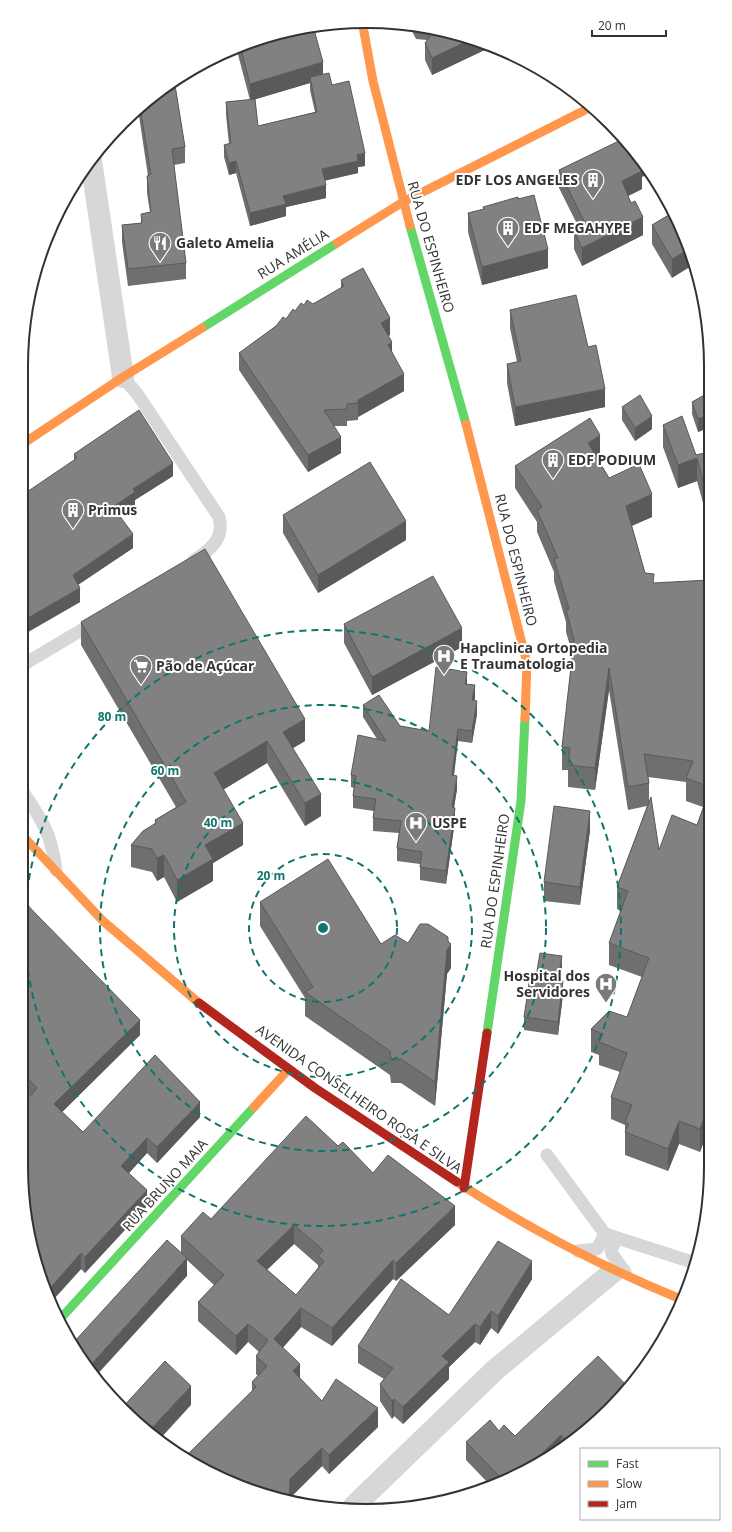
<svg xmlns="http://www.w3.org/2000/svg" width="732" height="1532" viewBox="0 0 732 1532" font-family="'Open Sans',sans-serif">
<rect width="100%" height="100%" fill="#fff"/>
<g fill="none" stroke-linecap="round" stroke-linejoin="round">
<g stroke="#d7d7d7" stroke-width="13">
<path d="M 123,377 L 138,395 L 219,517 C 225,539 210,550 193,561"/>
<path d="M 21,666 L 95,622"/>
<path d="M 21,789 C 42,820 51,832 56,870"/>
<path d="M 547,1155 L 605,1234 L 695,1263"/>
<path d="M 617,1239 L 611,1250 L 612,1254 L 625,1272"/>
<path d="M 578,1251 L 597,1249 L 605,1234"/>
</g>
<g stroke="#d7d7d7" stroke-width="22">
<path d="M 91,160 L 123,377"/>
<path d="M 354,1506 L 495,1370 L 614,1271"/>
</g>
<g stroke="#63d668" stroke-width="9">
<path d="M 410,226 L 466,424"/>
<path d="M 202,328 L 337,243"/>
<path d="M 487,1033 L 521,801 L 525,718"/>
<path d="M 61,1318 L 254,1107"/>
</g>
<g stroke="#ff974d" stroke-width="9">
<path d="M 362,21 L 373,81 L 410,226"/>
<path d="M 337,243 L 403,202 L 591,107"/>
<path d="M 466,424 L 527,663 L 525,718"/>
<path d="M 21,445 L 123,377 L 202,328"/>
<path d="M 21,834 L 103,921 L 199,1003"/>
<path d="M 254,1107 L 288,1070"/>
<path d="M 457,1182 C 529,1229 604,1268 683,1300"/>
</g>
<g stroke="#b3261e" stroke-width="9">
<path d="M 199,1003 L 315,1088 L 457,1182"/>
<path d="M 464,1188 L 487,1033"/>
</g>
</g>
<g fill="#6f6f6f" fill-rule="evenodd">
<path d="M 409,25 L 434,28 L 493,46 L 432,75 L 425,60 L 425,43 L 427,40 L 416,39 Z"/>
<path d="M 299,28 L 323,75 L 332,85 L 365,166 L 358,167 L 358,173 L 324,181 L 326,198 L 286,207 L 286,216 L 250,226 L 236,173 L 229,175 L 224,157 L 224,145 L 229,144 L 226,115 L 226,102 L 250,100 L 236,47 ZM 310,83 L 310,90 L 315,112 L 258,126 L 255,99 Z"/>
<path d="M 174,79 L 185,147 L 185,163 L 174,165 L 186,263 L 186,279 L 128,286 L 122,242 L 122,225 L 141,223 L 141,214 L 150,212 L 147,193 L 147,176 L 148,176 L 138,109 Z"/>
<path d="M 559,170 L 642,177 L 642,189 L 628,196 L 643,235 L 582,266 L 574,249 L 574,231 L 579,228 L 559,188 Z"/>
<path d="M 483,207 L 548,268 L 482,285 L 468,232 L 468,213 L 483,210 Z"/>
<path d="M 672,213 L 672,278 L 652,244 L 652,225 Z"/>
<path d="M 341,280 L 390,335 L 388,336 L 392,351 L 404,391 L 358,417 L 358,420 L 347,421 L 347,426 L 334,426 L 341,453 L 308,472 L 239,370 L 239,353 L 286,319 L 295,311 L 304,305 L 313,304 L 341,288 Z"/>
<path d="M 510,310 L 588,347 L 605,407 L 515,426 L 507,383 L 507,364 L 517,362 L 510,328 Z"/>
<path d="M 708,393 L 708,428 L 698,432 L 692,414 L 692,402 Z"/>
<path d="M 622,407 L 652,429 L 635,441 L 622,420 Z"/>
<path d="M 663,425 L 696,455 L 708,452 L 709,547 L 705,531 L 705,510 L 697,481 L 678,488 L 663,447 Z"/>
<path d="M 74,454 L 173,476 L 135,500 L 135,506 L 119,516 L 133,548 L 78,585 L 80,602 L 21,636 L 21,496 L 74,461 Z"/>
<path d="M 600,458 L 598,459 L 609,478 L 652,517 L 632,526 L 645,573 L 654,583 L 709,580 L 711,1122 L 700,1152 L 679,1144 L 668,1171 L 625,1155 L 625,1125 L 611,1119 L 611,1097 L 620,1072 L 599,1065 L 599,1055 L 591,1052 L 591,1029 L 627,1017 L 642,977 L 609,965 L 609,943 L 621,911 L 617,909 L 617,887 L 647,806 L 628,810 L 609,690 L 595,790 L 568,787 L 568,770 L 562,770 L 562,747 L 573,656 L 566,632 L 566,622 L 554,581 L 554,572 L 537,532 L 537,522 L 515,488 L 515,466 ZM 648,777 L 686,782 L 686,801 L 703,807 L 697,825 L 659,850 L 649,803 L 649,783 Z"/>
<path d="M 283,515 L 406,540 L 318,593 L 283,533 Z"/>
<path d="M 81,622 L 305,741 L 293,748 L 321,816 L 305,826 L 267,763 L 223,790 L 243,845 L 213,863 L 213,881 L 177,902 L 164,877 L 157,881 L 152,872 L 131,867 L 131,845 L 155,823 L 155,820 L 176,807 L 81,645 Z"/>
<path d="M 344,624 L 462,647 L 372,695 L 344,643 Z"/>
<path d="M 467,684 L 475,698 L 474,701 L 477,714 L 472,743 L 458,741 L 454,776 L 457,789 L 454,807 L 455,820 L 446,884 L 420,880 L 420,864 L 397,861 L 397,848 L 399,833 L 373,831 L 373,818 L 374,811 L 353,808 L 353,796 L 354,788 L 351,787 L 351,775 L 377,739 L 363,717 L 363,705 L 400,726 L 429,731 Z"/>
<path d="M 590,830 L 580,905 L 544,901 L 544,882 Z"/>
<path d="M 21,898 L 140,1035 L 62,1112 L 83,1132 L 200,1117 L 157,1163 L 147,1153 L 129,1173 L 147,1206 L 85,1273 L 81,1269 L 52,1301 L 39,1277 L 30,1097 L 21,1087 Z"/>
<path d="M 260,902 L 381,944 L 448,942 L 451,968 L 447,974 L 435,1106 L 401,1083 L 391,1083 L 390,1075 L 305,1016 L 305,998 L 260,926 Z"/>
<path d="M 562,969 L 560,980 L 563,994 L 558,1035 L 524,1030 L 524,1017 L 536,977 Z"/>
<path d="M 338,1146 L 373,1173 L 455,1225 L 396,1281 L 393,1279 L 332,1346 L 301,1327 L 283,1347 L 300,1378 L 322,1401 L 378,1427 L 329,1474 L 322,1466 L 290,1498 L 252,1392 L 252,1382 L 258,1376 L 256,1374 L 256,1356 L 259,1352 L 248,1342 L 236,1355 L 198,1321 L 198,1302 L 214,1285 L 187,1260 L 187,1276 L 181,1253 L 181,1236 ZM 294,1244 L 318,1265 L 318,1268 L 296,1295 L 267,1270 Z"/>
<path d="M 532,1279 L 498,1334 L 491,1328 L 480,1345 L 475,1342 L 449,1367 L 449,1379 L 403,1424 L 394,1416 L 392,1419 L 380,1401 L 380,1384 L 384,1379 L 358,1363 L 358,1346 L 449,1315 Z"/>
<path d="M 629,1388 L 576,1440 L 519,1475 L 489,1484 L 466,1460 L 466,1442 L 499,1431 L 515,1436 Z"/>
</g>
<g fill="#5a5a5a">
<path d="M 472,39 L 493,46 L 432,75 L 432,58 Z"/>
<path d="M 323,62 L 323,79 L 310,77 L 310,83 L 250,101 L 250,84 Z"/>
<path d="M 365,153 L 365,166 L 358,167 L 358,173 L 322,181 L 322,169 L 357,155 Z"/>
<path d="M 642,159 L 650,173 L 642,177 L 642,189 L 622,199 L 622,181 L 637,162 Z"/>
<path d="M 236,161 L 236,173 L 229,175 L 229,163 Z"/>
<path d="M 326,185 L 326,198 L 286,207 L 286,216 L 250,226 L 250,213 L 283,196 Z"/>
<path d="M 643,217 L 643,235 L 582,266 L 582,248 Z"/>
<path d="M 548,249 L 548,268 L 482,285 L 482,267 Z"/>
<path d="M 689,249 L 693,265 L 672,278 L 672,259 Z"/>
<path d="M 390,318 L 390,335 L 381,339 L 381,323 Z"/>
<path d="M 392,342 L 392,359 L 388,345 Z"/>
<path d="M 404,374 L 404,391 L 358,417 L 358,400 Z"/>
<path d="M 605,389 L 605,407 L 515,426 L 515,407 Z"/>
<path d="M 708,415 L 708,428 L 698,432 L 698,419 Z"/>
<path d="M 652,416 L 652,429 L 635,441 L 635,428 Z"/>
<path d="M 600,435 L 600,458 L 588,465 L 588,443 Z"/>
<path d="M 341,437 L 341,453 L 308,472 L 308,455 Z"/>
<path d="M 697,458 L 697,481 L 678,488 L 678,465 Z"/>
<path d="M 173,463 L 173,476 L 135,500 L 135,506 L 113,520 L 113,507 L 133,489 Z"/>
<path d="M 652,494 L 652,517 L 626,528 L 626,506 Z"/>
<path d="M 406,521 L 406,540 L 318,593 L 318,575 Z"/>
<path d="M 133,534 L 133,548 L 73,588 L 73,575 Z"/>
<path d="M 80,588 L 80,602 L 21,636 L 21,622 Z"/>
<path d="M 462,628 L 462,647 L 372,695 L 372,677 Z"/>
<path d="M 609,668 L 609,690 L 595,790 L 595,768 Z"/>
<path d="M 467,672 L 467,685 L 465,684 Z"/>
<path d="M 475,685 L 475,698 L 472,713 L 472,700 Z"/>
<path d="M 477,701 L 477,714 L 472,743 L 472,731 Z"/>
<path d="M 305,719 L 305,741 L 283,754 L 283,732 Z"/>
<path d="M 458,729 L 458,741 L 452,788 L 452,775 Z"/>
<path d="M 267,741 L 267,763 L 214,795 L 214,773 Z"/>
<path d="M 457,776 L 457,789 L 452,820 L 452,807 Z"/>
<path d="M 321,794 L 321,816 L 305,826 L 305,803 Z"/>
<path d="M 455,808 L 455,820 L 446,884 L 446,871 Z"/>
<path d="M 590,811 L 590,830 L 580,905 L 580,887 Z"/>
<path d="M 243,823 L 243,845 L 213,863 L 213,881 L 177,902 L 177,880 L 205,845 Z"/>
<path d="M 164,855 L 164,877 L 157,881 L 157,858 Z"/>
<path d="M 448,937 L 448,948 L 451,944 L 451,968 L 447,974 L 435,1106 L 435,1082 Z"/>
<path d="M 562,956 L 562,969 L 558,993 L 558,980 Z"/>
<path d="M 563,981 L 563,994 L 558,1035 L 558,1022 Z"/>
<path d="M 140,1020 L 140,1035 L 54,1120 L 54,1104 Z"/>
<path d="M 711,1099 L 711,1122 L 700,1152 L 700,1129 Z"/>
<path d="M 200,1102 L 200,1117 L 157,1163 L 157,1147 Z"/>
<path d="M 679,1121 L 679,1144 L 668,1171 L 668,1149 Z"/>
<path d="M 147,1138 L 147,1153 L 121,1182 L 121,1166 Z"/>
<path d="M 147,1190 L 147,1206 L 85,1273 L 85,1257 Z"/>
<path d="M 455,1206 L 455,1225 L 396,1281 L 396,1263 Z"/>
<path d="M 294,1225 L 294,1244 L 257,1279 L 257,1261 Z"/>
<path d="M 81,1253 L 81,1269 L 52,1301 L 47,1292 Z"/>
<path d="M 187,1258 L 187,1276 L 94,1378 L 92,1376 L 88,1368 Z"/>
<path d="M 393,1260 L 393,1279 L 332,1346 L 332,1328 Z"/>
<path d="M 532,1261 L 532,1279 L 498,1334 L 498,1316 Z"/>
<path d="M 301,1308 L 301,1327 L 274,1358 L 274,1339 Z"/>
<path d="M 491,1311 L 491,1328 L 480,1345 L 480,1327 Z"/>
<path d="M 248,1324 L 248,1342 L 236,1355 L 236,1336 Z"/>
<path d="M 475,1324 L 475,1342 L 449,1367 L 449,1379 L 403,1424 L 403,1407 L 442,1356 Z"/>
<path d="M 300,1364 L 300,1382 L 293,1371 Z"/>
<path d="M 191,1386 L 191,1405 L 159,1440 L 148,1432 Z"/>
<path d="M 394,1399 L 394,1416 L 392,1419 L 392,1401 Z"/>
<path d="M 378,1408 L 378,1427 L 329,1474 L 329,1455 Z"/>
<path d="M 561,1435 L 561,1449 L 529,1469 L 529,1466 Z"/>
<path d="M 322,1448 L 322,1466 L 290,1498 L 290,1501 L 289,1501 L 290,1479 Z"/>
</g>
<g fill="#818181" stroke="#5a5a5a" fill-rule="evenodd">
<path d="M 313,26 L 323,62 L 250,84 L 240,45 L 299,28 Z"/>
<path d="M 436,29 L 472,39 L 432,58 L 425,43 Z"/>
<path d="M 329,73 L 332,85 L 349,81 L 365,153 L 357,155 L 358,161 L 322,169 L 326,185 L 283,196 L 286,204 L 250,213 L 236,161 L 229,163 L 224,145 L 231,143 L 226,102 L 255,99 L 258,126 L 317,112 L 310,77 Z"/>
<path d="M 174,79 L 185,147 L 172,149 L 186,263 L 128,269 L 122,225 L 142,223 L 141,214 L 151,212 L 147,176 L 151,174 L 140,107 Z"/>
<path d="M 623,139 L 640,156 L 642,159 L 637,162 L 642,171 L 622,181 L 631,203 L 635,201 L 643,217 L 582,248 L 574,231 L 586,225 L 559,170 Z"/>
<path d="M 534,195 L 548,249 L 482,267 L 468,213 L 484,209 L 483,207 L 518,197 L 518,199 Z"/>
<path d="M 672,213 L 685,234 L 689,249 L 672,259 L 652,225 Z"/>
<path d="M 363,268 L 390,318 L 381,323 L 392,342 L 388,345 L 404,374 L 358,400 L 358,403 L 347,404 L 347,409 L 324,410 L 341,437 L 308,455 L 239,353 L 276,326 L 283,317 L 286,319 L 293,309 L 295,311 L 301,303 L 304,305 L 307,300 L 313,304 L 344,286 L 341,280 Z"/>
<path d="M 576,295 L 588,347 L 596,345 L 605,389 L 515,407 L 507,364 L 521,361 L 510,310 Z"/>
<path d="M 708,393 L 708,415 L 698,419 L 692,402 Z"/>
<path d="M 640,395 L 652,416 L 635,428 L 622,407 Z"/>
<path d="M 139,410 L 173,463 L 133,489 L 135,492 L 113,507 L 133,534 L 73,575 L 80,588 L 21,622 L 21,496 L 77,458 L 74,454 Z"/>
<path d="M 682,416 L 696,455 L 708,452 L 709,503 L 697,458 L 678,465 L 663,425 Z"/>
<path d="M 590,418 L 600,435 L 588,443 L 609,478 L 639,464 L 652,494 L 626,506 L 645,573 L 654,574 L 653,583 L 709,580 L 710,787 L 686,778 L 693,761 L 644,754 L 649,783 L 628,787 L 609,668 L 595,768 L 568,765 L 570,748 L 562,747 L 574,640 L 566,610 L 569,609 L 554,559 L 558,558 L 537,510 L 542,507 L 515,466 Z"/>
<path d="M 370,462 L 406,521 L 318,575 L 283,515 Z"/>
<path d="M 709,506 L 709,524 L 705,508 Z"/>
<path d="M 205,549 L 305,719 L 283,732 L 321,794 L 305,803 L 267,741 L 214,773 L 243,823 L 205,845 L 213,859 L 177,880 L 164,855 L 157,858 L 152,849 L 131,845 L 143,831 L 156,823 L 155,820 L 186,802 L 81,622 Z"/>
<path d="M 433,576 L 462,628 L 372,677 L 344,624 Z"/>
<path d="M 436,667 L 467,672 L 465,684 L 475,685 L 472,700 L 477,701 L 472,731 L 458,729 L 452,775 L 457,776 L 452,807 L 455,808 L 446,871 L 420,867 L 422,852 L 397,848 L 401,821 L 373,818 L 376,799 L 353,796 L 356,776 L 351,775 L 358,735 L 386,741 L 363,705 L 379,695 L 400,726 L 429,731 Z"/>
<path d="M 710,790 L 711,1099 L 700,1129 L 679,1121 L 668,1149 L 625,1132 L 629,1124 L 625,1122 L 632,1105 L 611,1097 L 627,1053 L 599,1042 L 603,1034 L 591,1029 L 609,1011 L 627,1017 L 649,958 L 609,943 L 628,891 L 617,887 L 651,797 L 659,850 L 672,815 L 697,825 Z"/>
<path d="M 554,806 L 590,811 L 580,887 L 544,882 Z"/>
<path d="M 328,859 L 381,944 L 395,935 L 408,943 L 420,924 L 428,924 L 448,937 L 448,941 L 451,944 L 447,950 L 435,1082 L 401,1059 L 391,1059 L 390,1051 L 305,992 L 313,987 L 260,902 Z"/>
<path d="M 21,898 L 37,915 L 140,1020 L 54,1104 L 83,1132 L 155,1055 L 200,1102 L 157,1147 L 147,1138 L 121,1166 L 147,1190 L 85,1257 L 81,1253 L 47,1292 L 39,1277 L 21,1166 L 21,1108 L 37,1088 L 21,1072 Z"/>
<path d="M 540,953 L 562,956 L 558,980 L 563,981 L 558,1022 L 524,1017 L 530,977 L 536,977 Z"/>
<path d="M 306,1116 L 338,1146 L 343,1142 L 373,1173 L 388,1155 L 455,1206 L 396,1263 L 393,1260 L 332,1328 L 301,1308 L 274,1339 L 300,1364 L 293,1371 L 322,1401 L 336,1379 L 378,1408 L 329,1455 L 322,1448 L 290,1479 L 289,1501 L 193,1465 L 184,1458 L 256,1387 L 252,1382 L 267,1366 L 256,1356 L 268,1340 L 248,1324 L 236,1336 L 198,1302 L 224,1275 L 181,1236 L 203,1212 L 211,1219 ZM 294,1225 L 323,1250 L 318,1256 L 324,1261 L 296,1295 L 257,1261 Z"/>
<path d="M 167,1240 L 187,1258 L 88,1368 L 74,1342 Z"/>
<path d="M 498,1241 L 532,1261 L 498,1316 L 491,1311 L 480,1327 L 475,1324 L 442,1356 L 449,1362 L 403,1407 L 394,1399 L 392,1401 L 380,1384 L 393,1368 L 358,1346 L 401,1279 L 449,1315 Z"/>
<path d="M 598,1356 L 629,1388 L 625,1394 L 576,1440 L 570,1444 L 561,1435 L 529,1466 L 531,1468 L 519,1475 L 503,1480 L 466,1442 L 490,1420 L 499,1431 L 504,1425 L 515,1436 Z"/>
<path d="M 165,1361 L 191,1386 L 148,1432 L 138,1425 L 122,1408 Z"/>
</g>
<g fill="none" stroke="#0f766e" stroke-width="2" stroke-dasharray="7 5">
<circle cx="323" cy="928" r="74"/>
<circle cx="323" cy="928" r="149"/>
<circle cx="323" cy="928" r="223"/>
<circle cx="323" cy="928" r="298"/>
</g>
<defs>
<g id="building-pin" transform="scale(1.15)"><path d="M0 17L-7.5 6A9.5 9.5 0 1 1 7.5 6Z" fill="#7a7a7a" stroke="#fff"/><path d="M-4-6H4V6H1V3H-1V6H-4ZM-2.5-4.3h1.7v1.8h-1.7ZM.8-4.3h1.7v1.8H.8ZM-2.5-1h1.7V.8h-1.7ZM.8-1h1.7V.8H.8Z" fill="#fff"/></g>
<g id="restaurant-pin" transform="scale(1.15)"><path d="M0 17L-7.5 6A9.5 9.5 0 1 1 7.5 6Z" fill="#7a7a7a" stroke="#fff"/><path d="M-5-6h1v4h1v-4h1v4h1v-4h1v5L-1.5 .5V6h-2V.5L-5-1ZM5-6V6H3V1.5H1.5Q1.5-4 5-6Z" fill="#fff"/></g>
<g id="hospital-pin" transform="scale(1.15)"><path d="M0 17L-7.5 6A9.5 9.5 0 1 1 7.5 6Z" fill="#7a7a7a" stroke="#fff"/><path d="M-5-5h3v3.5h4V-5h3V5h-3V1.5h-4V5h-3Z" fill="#fff"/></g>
<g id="supermarket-pin" transform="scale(1.15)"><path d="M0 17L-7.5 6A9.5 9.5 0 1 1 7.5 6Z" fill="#7a7a7a" stroke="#fff"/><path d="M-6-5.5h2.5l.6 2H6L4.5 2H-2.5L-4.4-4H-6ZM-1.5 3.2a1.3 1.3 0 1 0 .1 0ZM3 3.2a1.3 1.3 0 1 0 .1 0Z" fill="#fff"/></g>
</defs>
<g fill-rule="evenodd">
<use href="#building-pin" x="593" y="180"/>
<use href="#building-pin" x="508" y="228"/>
<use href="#restaurant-pin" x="160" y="243"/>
<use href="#building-pin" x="553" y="460"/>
<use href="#building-pin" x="73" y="510"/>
<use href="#hospital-pin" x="444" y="656"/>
<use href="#supermarket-pin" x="141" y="666"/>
<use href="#hospital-pin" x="416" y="823"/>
<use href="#hospital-pin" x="606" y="984"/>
</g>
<g text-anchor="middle" stroke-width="4" stroke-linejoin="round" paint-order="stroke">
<g font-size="14" font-weight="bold" fill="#333" stroke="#fff" text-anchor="start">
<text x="578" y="185" text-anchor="end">EDF LOS ANGELES</text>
<text x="524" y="233">EDF MEGAHYPE</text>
<text x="176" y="248">Galeto Amelia</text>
<text x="568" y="465">EDF PODIUM</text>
<text x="88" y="515">Primus</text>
<text x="460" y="653">Hapclinica Ortopedia<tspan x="460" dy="16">E Traumatologia</tspan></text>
<text x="156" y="671">Pão de Açúcar</text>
<text x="432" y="828">USPE</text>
<text x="590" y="981" text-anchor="end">Hospital dos<tspan x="590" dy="16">Servidores</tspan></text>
</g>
<g font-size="14" fill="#333" stroke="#fff">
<text transform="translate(431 247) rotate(74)" y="5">RUA DO ESPINHEIRO</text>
<text transform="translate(293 254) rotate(-32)" y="5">RUA AMÉLIA</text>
<text transform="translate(516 560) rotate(76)" y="5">RUA DO ESPINHEIRO</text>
<text transform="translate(495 881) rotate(-82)" y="5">RUA DO ESPINHEIRO</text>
<text transform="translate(359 1099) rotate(35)" y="5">AVENIDA CONSELHEIRO ROSA E SILVA</text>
<text transform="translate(165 1185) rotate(-48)" y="5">RUA BRUNO MAIA</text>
</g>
</g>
<path d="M0 0H732V1532H0ZM366 28H366A338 338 0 0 1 704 366V1166A338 338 0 0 1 366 1504H366A338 338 0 0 1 28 1166V366A338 338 0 0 1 366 28Z" fill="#fff" fill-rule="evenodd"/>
<path fill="none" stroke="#333" stroke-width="2" d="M366 28H366A338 338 0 0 1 704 366V1166A338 338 0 0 1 366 1504H366A338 338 0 0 1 28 1166V366A338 338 0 0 1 366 28Z"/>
<circle cx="323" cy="928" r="6" fill="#0f766e" stroke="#fff" stroke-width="2"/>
<g font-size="12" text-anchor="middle" font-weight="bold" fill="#0f766e" stroke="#fff" stroke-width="4" stroke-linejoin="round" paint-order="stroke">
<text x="112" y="721">80 m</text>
<text x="165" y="775">60 m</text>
<text x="218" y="827">40 m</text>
<text x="271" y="880">20 m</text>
</g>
<rect x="580" y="1448" width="140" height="72" fill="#ffffff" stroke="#adadad"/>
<rect x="588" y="1461" width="20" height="6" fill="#63d668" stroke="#adadad"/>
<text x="616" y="1468" font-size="12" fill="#333333">Fast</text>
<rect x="588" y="1481" width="20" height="6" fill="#ff974d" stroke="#adadad"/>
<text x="616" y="1488" font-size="12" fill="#333333">Slow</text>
<rect x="588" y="1501" width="20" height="6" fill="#b3261e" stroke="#adadad"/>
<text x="616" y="1508" font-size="12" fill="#333333">Jam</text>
<path d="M592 30v6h74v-6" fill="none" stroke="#333333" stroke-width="2"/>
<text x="598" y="30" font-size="12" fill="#333333" stroke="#ffffff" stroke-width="3" paint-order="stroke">20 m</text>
</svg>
